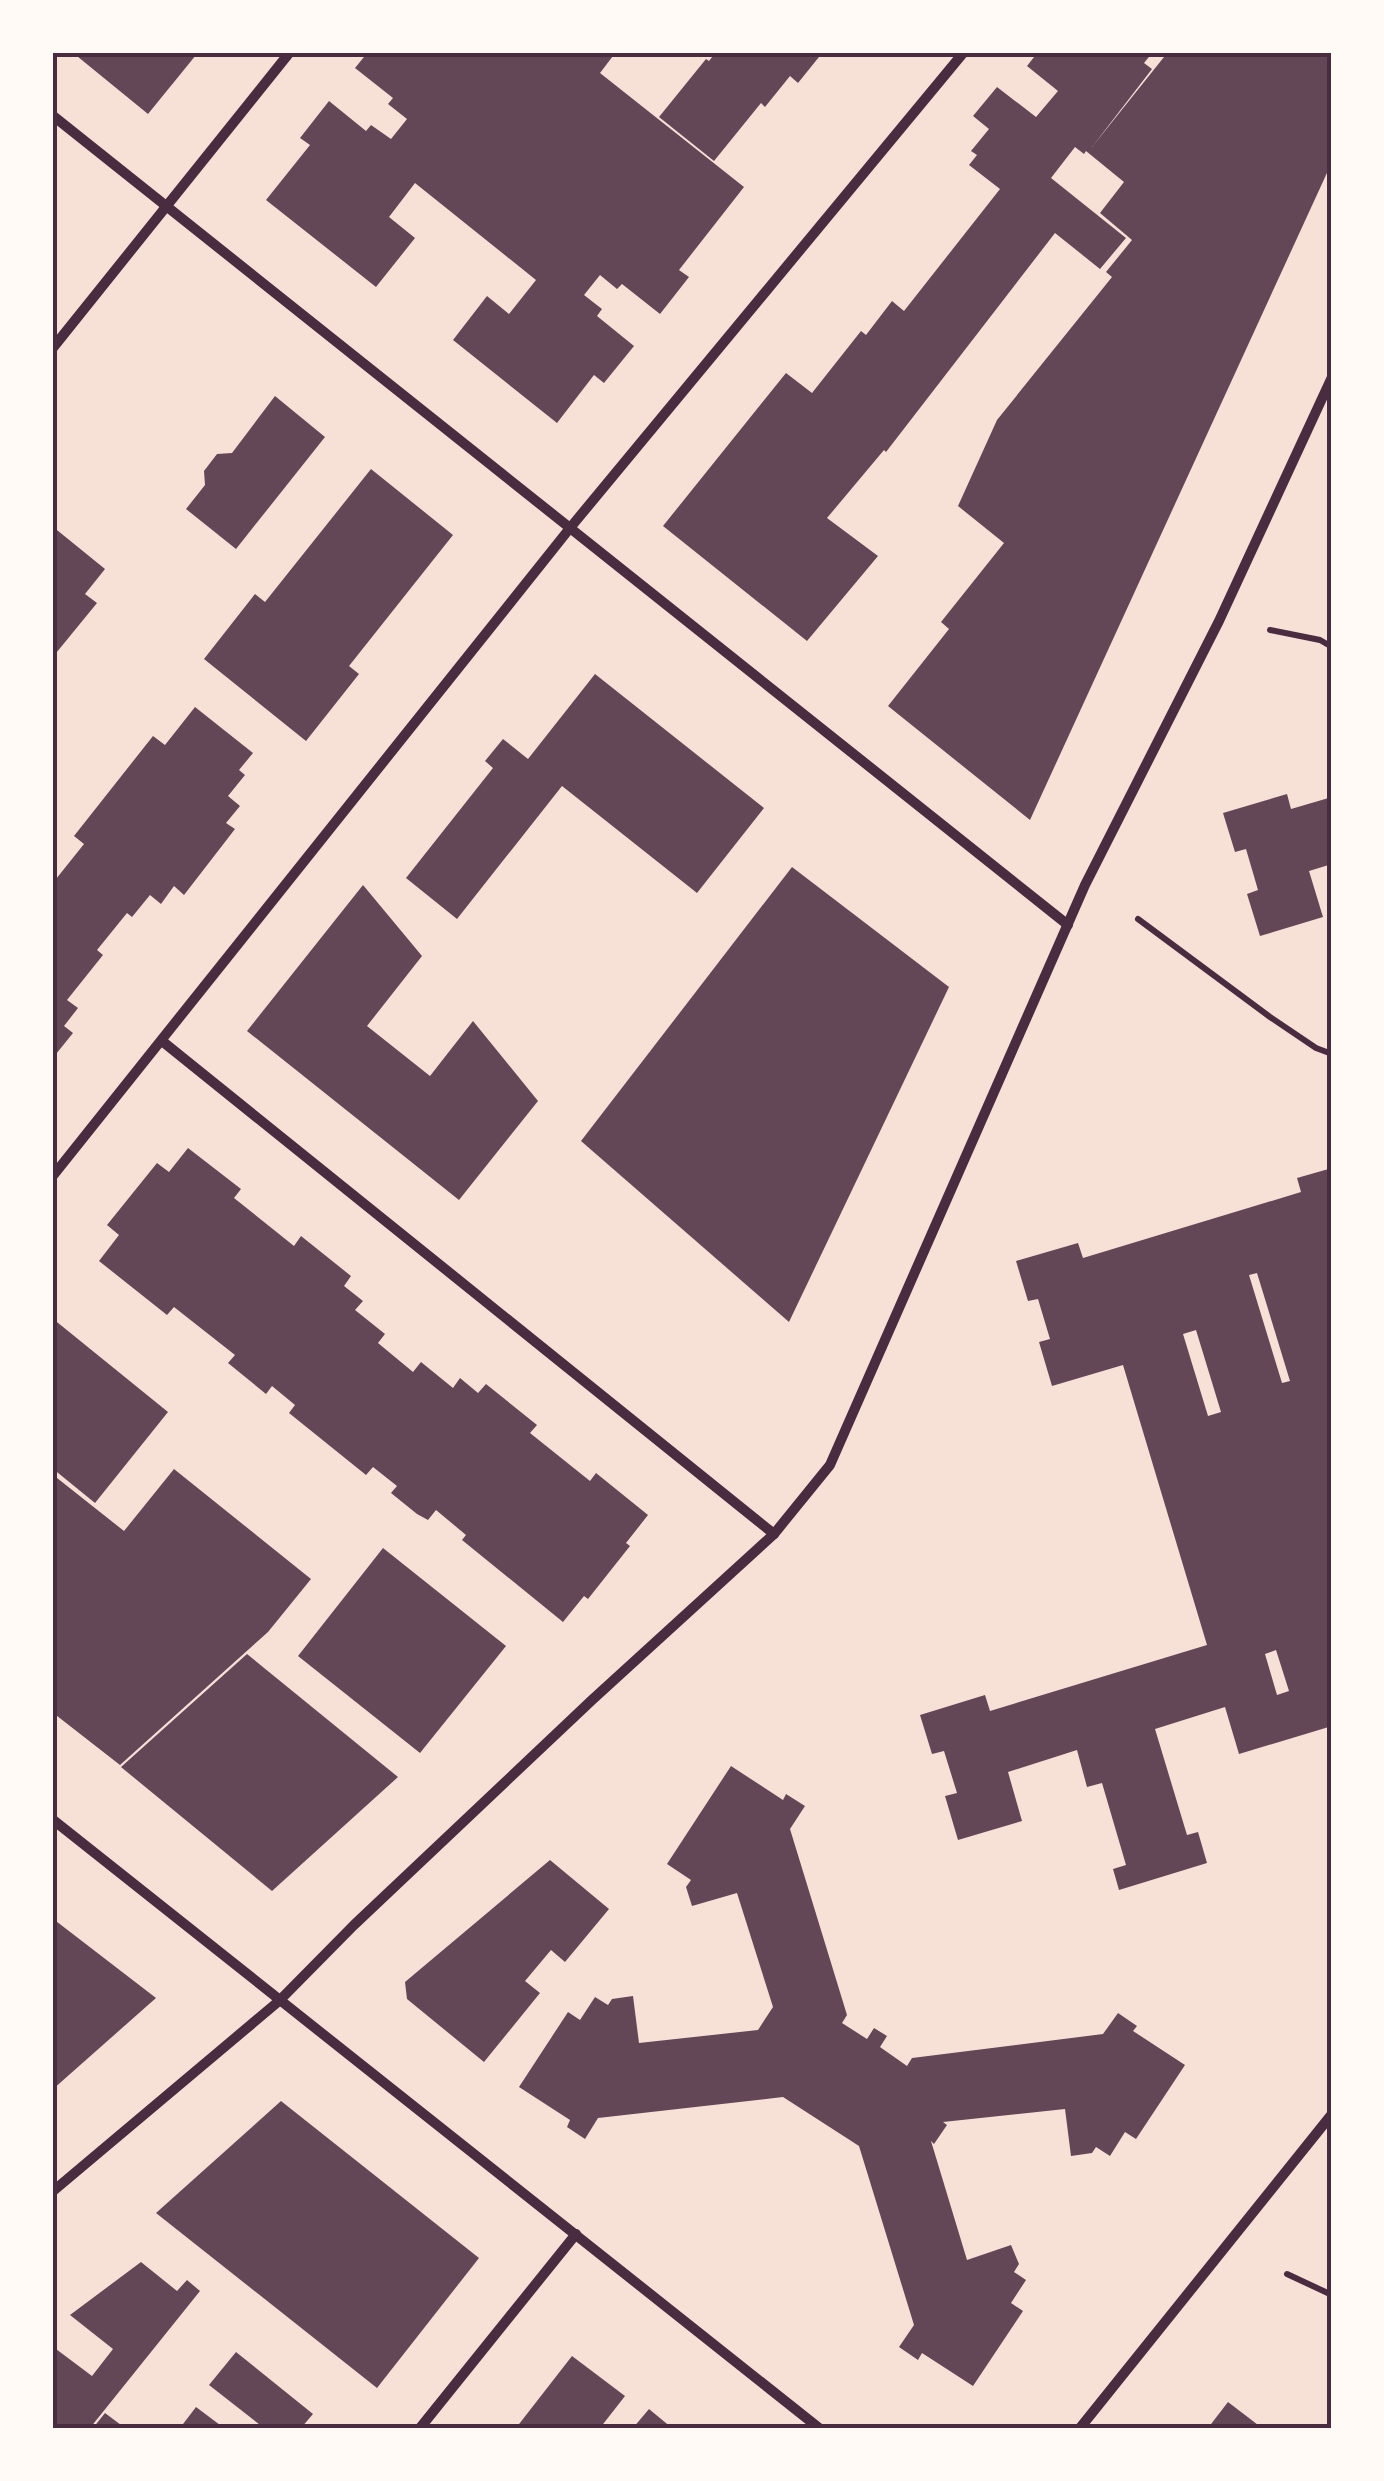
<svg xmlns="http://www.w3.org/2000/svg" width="1384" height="2481" viewBox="0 0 1384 2481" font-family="Commissioner,sans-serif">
<rect width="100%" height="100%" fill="#f7e1d7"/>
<g fill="#644757" fill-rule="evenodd">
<path d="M 72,52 L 192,52 L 196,55 L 148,114 Z"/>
<path d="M 368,52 L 616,52 L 600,73 L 744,187 L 679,270 L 689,277 L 660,314 L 622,284 L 617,289 L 600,275 L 584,295 L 602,309 L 597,316 L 634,346 L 604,383 L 594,375 L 557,423 L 453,340 L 487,296 L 509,314 L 536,280 L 415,183 L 389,217 L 415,238 L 376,287 L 266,200 L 310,145 L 300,138 L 329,101 L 366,131 L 371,125 L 391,139 L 407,119 L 388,104 L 393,98 L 355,68 Z"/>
<path d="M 716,52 L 823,52 L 798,83 L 790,76 L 765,107 L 761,103 L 714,161 L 659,117 L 706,59 L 709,61 Z"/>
<path d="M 1038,52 L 1153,52 L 1144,63 L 1152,69 L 1092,147 L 1168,52 L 1332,52 L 1332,162 L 1030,820 L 888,706 L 949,629 L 941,622 L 1004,543 L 958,506 L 997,420 L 1112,277 L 1106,272 L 1132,240 L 1100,213 L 1124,182 L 1086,151 L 1084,154 L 1075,147 L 1051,178 L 1126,238 L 1100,269 L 1055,233 L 886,452 L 884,450 L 827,518 L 878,556 L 807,641 L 663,526 L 786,373 L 812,393 L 861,331 L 866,335 L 892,301 L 904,311 L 1000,189 L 969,165 L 977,155 L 971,151 L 989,129 L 973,116 L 997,87 L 1036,117 L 1058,91 L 1027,66 Z"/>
<path d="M 275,396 L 325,437 L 236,549 L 186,509 L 205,485 L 204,471 L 217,454 L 232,453 Z"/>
<path d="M 371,469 L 453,535 L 349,666 L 359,674 L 306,741 L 204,659 L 255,594 L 265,602 Z"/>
<path d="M 52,526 L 105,569 L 85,594 L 97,603 L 52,658 Z"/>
<path d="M 595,674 L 764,808 L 697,893 L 562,786 L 457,919 L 406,878 L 493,768 L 485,761 L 503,739 L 528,759 Z"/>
<path d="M 195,707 L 253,753 L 239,770 L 245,775 L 228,796 L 240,806 L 226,823 L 235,829 L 184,895 L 174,886 L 161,904 L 150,895 L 132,917 L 127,913 L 97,950 L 103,955 L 67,1000 L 78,1008 L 64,1026 L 73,1033 L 52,1059 L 52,884 L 84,844 L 74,836 L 153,736 L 165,745 Z"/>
<path d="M 1287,794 L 1291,809 L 1332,797 L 1332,864 L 1309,871 L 1323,917 L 1260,936 L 1247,894 L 1258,890 L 1246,849 L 1235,852 L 1223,813 Z"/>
<path d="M 792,867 L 949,987 L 789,1322 L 581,1141 Z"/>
<path d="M 363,885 L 422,956 L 367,1026 L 430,1076 L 473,1021 L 538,1101 L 459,1200 L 247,1031 Z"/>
<path d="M 188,1148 L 241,1189 L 234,1198 L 294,1246 L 301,1236 L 351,1276 L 344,1286 L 363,1301 L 355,1310 L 385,1334 L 378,1343 L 413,1372 L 421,1362 L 453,1388 L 460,1378 L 478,1393 L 486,1384 L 537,1425 L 530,1433 L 590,1481 L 596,1473 L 648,1515 L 626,1543 L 630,1546 L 588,1599 L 584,1596 L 563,1622 L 462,1540 L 466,1535 L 436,1510 L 428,1520 L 417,1514 L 391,1493 L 397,1486 L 373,1467 L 366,1475 L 289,1413 L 295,1405 L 272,1386 L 266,1394 L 228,1363 L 235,1355 L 174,1307 L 167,1315 L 99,1261 L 119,1235 L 107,1225 L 157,1163 L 169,1172 Z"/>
<path d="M 1332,1168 L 1332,1726 L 1239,1754 L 1225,1707 L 1155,1729 L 1187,1835 L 1198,1832 L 1207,1863 L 1119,1890 L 1113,1869 L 1126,1865 L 1102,1783 L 1087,1787 L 1077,1750 L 1008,1772 L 1022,1821 L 958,1840 L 945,1796 L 957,1793 L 944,1751 L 932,1754 L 920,1715 L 985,1695 L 990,1711 L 1207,1645 L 1123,1365 L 1052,1386 L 1039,1342 L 1050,1339 L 1038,1299 L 1028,1301 L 1016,1261 L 1078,1243 L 1083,1258 L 1301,1192 L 1297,1178 ZM 1257,1273 L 1290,1381 L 1282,1383 L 1249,1275 ZM 1196,1330 L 1221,1412 L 1208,1416 L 1183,1334 ZM 1276,1650 L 1289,1691 L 1277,1695 L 1265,1654 Z"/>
<path d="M 52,1318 L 168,1412 L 95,1503 L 52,1468 Z"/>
<path d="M 174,1469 L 311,1579 L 268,1632 L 120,1765 L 52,1712 L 52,1474 L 124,1531 Z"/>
<path d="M 383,1548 L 506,1646 L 420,1753 L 298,1656 Z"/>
<path d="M 247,1654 L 398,1777 L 272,1891 L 121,1767 Z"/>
<path d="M 731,1766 L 783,1800 L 786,1794 L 805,1806 L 790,1829 L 847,2015 L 842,2023 L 867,2039 L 874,2028 L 887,2036 L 880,2047 L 907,2066 L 912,2058 L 1103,2034 L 1118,2013 L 1137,2026 L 1133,2031 L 1185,2065 L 1136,2139 L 1125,2132 L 1110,2156 L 1096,2147 L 1092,2153 L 1071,2156 L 1065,2109 L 943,2122 L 947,2125 L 934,2144 L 931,2141 L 967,2260 L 1011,2245 L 1019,2264 L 1014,2272 L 1026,2280 L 1011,2303 L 1023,2311 L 973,2386 L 922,2353 L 918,2360 L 899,2347 L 914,2325 L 859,2146 L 783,2097 L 598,2118 L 585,2139 L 567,2127 L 570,2120 L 519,2087 L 568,2012 L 580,2020 L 595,1997 L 608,2005 L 612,1999 L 633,1996 L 639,2043 L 758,2030 L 773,2007 L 737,1893 L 692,1906 L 686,1887 L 691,1880 L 667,1864 Z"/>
<path d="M 550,1860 L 609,1909 L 565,1962 L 551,1950 L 525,1981 L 540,1993 L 484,2062 L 407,1999 L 405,1982 Z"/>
<path d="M 52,1918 L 156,1998 L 52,2090 Z"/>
<path d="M 281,2101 L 479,2258 L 377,2388 L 156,2213 Z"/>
<path d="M 141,2262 L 177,2291 L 187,2280 L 200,2291 L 90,2428 L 52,2428 L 52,2346 L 92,2376 L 113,2349 L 70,2315 Z"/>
<path d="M 236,2352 L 313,2414 L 301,2428 L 264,2428 L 209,2385 Z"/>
<path d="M 572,2356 L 625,2396 L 600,2428 L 516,2428 Z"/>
<path d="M 1228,2402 L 1262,2428 L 1208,2428 Z"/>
<path d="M 196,2407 L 224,2428 L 180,2428 Z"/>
<path d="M 649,2409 L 672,2428 L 633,2428 Z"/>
<path d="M 105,2413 L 125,2428 L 93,2428 Z"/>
</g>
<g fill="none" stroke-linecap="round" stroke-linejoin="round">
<g stroke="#4a2c40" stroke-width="6">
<path d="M 1270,630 L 1320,640 L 1332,647"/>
<path d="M 1138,919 L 1270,1017 L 1316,1048 L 1332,1054"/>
<path d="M 1287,2274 L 1332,2295"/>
</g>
<g stroke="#4a2c40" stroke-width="10">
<path d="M 52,115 L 1068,925"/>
<path d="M 52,349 L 290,52"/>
<path d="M 162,1041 L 774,1534"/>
<path d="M 52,1177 L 570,528 L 964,52"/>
<path d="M 52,1819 L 819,2428"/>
<path d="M 52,2192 L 279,2001 L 354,1925 L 592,1700 L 774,1534 L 830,1465 L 1085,885 L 1219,621 L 1332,377"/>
<path d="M 420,2428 L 576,2234"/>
<path d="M 1080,2428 L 1332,2114"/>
</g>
</g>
<rect width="1384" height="2481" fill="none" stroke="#fffaf5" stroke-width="110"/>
<rect x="55" y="55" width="1274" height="2371" fill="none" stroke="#4a2c40" stroke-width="4"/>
</svg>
